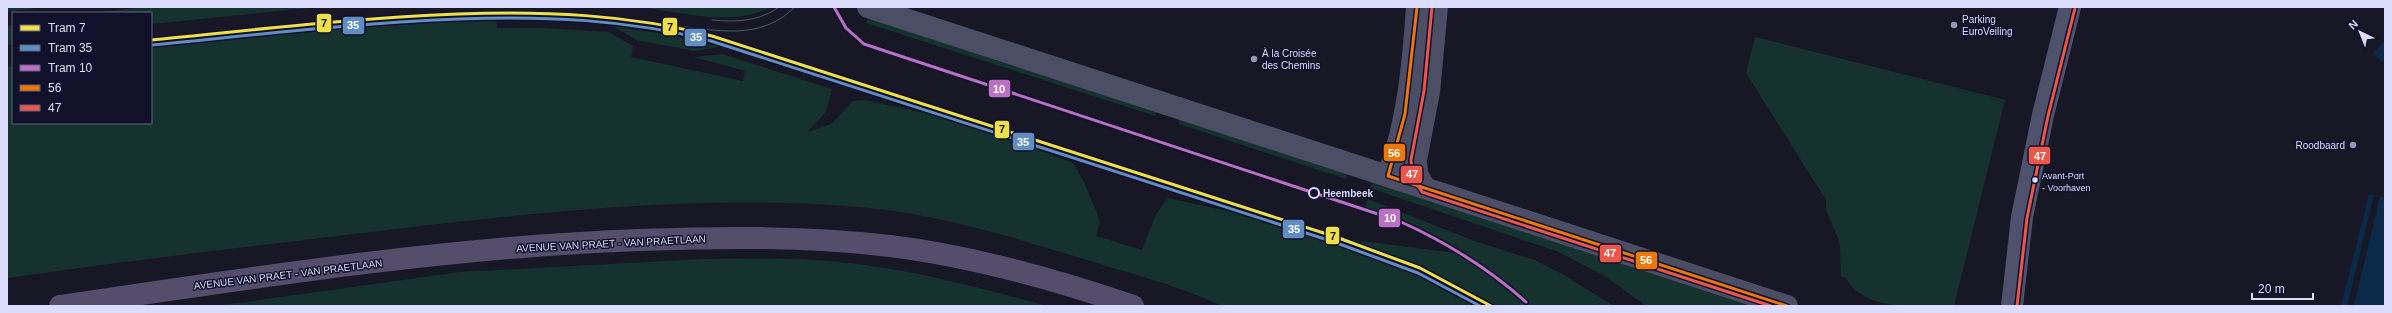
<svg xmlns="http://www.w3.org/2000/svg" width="2392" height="313" viewBox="0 0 2392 313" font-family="Arial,sans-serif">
<rect width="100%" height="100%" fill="#181726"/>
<g fill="#15322f">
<path d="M 7,7 L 43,7 L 7,12 Z"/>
<path d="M 143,7 L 319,7 L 151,24 L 151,13 L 96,13 Z"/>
<path d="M 640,7 L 765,7 L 769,8 C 731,27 681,12 640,7 Z"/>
<path d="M 868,18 L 1156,112 L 1155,116 L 866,23 Z"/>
<path d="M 496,19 L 497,28 L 545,28 L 609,32 L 633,46 L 631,57 L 743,81 L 745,71 L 694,57 L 722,54 L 832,89 L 826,112 L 807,132 L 831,124 L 853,101 L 865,100 L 947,118 L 981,128 L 1073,163 L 1084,182 L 1098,216 L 1100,222 L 1096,236 L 1142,250 L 1156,214 L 1168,198 L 1241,214 L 1301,233 L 1455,253 L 1407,227 L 1364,210 L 1368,199 L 1477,242 L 1535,260 L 1562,274 L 1614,306 L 1222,306 C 1179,286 1133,274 1087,260 C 1009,236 928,211 846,206 C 693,195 540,212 388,230 C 261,245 134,260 7,278 L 7,67 L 13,66 L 13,123 L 151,123 L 151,46 L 318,26 Z"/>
<path d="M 13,25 L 13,44 L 7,45 L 7,26 Z"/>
<path d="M 613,26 L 670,35 L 720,47 L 694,51 L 636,40 Z"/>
<path d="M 1755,37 L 2005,100 L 1954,306 C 1919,306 1865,313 1846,278 L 1841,276 C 1840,265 1841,252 1839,241 C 1835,227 1824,214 1826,200 L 1746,73 Z"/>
<path d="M 1180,119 L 1347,174 L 1346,179 L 1179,124 Z"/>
<path d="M 1372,182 L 1756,306 L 1646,306 L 1608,278 L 1559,252 L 1370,188 Z"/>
<path d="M 703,259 C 748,259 794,257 839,262 C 910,269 979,287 1047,306 L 216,306 L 460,272 Z"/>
</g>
<g fill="#0b2949">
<path d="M 2385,41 L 2385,59 L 2382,62 L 2373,53 Z"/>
<path d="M 2369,194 L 2385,197 L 2385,306 L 2341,306 Z"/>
</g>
<path fill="#181726" d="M 2374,195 L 2380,196 L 2354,306 L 2347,306 Z"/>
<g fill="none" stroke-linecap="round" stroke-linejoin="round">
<g stroke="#4c4e66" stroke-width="22">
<path d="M 868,7 L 1787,306"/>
<path d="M 1388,176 C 1408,121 1413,65 1417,7"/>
<path d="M 1425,188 L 1417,174 L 1416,160 L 1429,92 L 1437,7"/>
</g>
<path stroke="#4f526c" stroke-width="22" d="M 2012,306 L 2022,217 L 2043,115 L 2070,7"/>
<path stroke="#544e6c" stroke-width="22" d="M 60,306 C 252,278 445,247 639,240 C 723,237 807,236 890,246 C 972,256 1054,279 1133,306"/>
<g stroke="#445e6d" stroke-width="1">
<path d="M 712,20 C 736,22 758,22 779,7"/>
<path d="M 671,25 C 715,30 760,42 795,7"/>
</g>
<g stroke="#12112c" stroke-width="6">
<path id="bus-1" d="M 1417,7 L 1405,114 L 1388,176 L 1787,306"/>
</g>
<g stroke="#12112c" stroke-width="6">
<g id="bus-2">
<path d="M 1432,7 L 1424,91 L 1411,160 L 1412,176 L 1422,192 L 1771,306"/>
<path d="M 2017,306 L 2027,218 L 2048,116 L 2075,8"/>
</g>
</g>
<use href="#bus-1" stroke="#ed7807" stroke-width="3"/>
<use href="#bus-2" stroke="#ed574b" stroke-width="3"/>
<g stroke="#12112c" stroke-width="6">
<path id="tram-1" d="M 151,40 C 253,30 355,18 458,14 C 543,11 629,14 712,36 L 1336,237 L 1420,268 L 1491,306"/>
</g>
<g stroke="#12112c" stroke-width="6">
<path id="tram-2" d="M 152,45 C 254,35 356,23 459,19 C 543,16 628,19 711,41 L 1334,242 L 1418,273 L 1480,306"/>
</g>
<g stroke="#12112c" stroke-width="6">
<path id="tram-3" d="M 834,7 L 846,28 L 864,44 L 1399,221 C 1446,242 1488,268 1526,302"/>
</g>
<use href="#tram-1" stroke="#efe048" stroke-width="3"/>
<use href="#tram-2" stroke="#608ec3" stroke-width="3"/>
<use href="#tram-3" stroke="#bb70c4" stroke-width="3"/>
</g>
<g fill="#9797b3" stroke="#12112c" stroke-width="1.5">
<circle cx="1954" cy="25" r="4"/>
<circle cx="1254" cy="59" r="4"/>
<circle cx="2353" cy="145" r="4"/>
</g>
<circle fill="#dcdcff" stroke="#12112c" stroke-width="1.5" cx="2035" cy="180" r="3.5"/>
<circle fill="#12112c" stroke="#dcdcff" stroke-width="2" cx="1314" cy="193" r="5"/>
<g text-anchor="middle" stroke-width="3" stroke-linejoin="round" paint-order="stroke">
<g font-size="9" fill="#dcdcff" stroke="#12112c" text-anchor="start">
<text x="2042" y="179">Avant-Port<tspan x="2042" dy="12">- Voorhaven</tspan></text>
</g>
<g font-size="10" fill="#dcdcff" stroke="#12112c" text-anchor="start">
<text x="1962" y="23">Parking<tspan x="1962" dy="12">EuroVeiling</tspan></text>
<text x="1262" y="57">À la Croisée<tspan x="1262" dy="12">des Chemins</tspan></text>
<text x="2345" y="149" text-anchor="end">Roodbaard</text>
</g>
<g font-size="10" font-weight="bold" fill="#dcdcff" stroke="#12112c" text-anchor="start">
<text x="1323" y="197">Heembeek</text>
</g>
<g font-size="10" fill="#dcdcff" stroke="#12112c">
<text transform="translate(611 243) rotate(-3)" y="4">AVENUE VAN PRAET - VAN PRAETLAAN</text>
<text transform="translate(288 274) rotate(-7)" y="4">AVENUE VAN PRAET - VAN PRAETLAAN</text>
</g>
</g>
<g stroke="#12112c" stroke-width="1.5">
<rect x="316" y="13" width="16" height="20" rx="4" fill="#efe048"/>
<rect x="342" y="16" width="23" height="19" rx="4" fill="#608ec3"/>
<rect x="662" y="17" width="16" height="19" rx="4" fill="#efe048"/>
<rect x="684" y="28" width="23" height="19" rx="4" fill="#608ec3"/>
<rect x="988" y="79" width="23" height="19" rx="4" fill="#bb70c4"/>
<rect x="994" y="120" width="16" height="19" rx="4" fill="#efe048"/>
<rect x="1012" y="132" width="23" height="19" rx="4" fill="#608ec3"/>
<rect x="1383" y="143" width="23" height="19" rx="4" fill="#ed7807"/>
<rect x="2028" y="146" width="23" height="19" rx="4" fill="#ed574b"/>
<rect x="1400" y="165" width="23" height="19" rx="4" fill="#ed574b"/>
<rect x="1378" y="208" width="23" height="20" rx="4" fill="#bb70c4"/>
<rect x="1282" y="219" width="23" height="20" rx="4" fill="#608ec3"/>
<rect x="1325" y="226" width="15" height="19" rx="4" fill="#efe048"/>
<rect x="1599" y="244" width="23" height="19" rx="4" fill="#ed574b"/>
<rect x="1635" y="251" width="23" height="19" rx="4" fill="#ed7807"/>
</g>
<g font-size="11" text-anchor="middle" font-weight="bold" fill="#fff">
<text x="353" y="29">35</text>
<text x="696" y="41">35</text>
<text x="999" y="93">10</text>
<text x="1023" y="146">35</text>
<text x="1394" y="157">56</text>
<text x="2040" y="160">47</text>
<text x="1412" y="178">47</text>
<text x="1390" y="222">10</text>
<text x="1294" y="233">35</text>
<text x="1610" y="257">47</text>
<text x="1646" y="264">56</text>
</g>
<g font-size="11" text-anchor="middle" font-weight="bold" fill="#111">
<text x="324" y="27">7</text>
<text x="670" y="31">7</text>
<text x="1002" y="133">7</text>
<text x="1333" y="240">7</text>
</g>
<rect width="2392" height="313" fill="none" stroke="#dcdcff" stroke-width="16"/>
<rect x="12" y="12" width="140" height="112" fill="#12112c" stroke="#636280"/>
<rect x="20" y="25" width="20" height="6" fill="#efe048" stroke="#636280"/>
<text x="48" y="32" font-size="12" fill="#dcdcff">Tram 7</text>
<rect x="20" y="45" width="20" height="6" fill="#608ec3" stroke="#636280"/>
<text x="48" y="52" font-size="12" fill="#dcdcff">Tram 35</text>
<rect x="20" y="65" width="20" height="6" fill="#bb70c4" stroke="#636280"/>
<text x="48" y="72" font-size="12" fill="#dcdcff">Tram 10</text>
<rect x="20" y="85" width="20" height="6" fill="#ed7807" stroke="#636280"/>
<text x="48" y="92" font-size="12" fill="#dcdcff">56</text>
<rect x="20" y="105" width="20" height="6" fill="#ed574b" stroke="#636280"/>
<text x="48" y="112" font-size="12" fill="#dcdcff">47</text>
<g transform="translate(2360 32) rotate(317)" stroke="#12112c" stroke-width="3" paint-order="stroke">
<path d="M0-3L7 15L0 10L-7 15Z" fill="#dcdcff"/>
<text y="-6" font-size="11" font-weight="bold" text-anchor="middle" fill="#dcdcff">N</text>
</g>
<path d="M2252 293v6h61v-6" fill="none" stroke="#dcdcff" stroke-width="2"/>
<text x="2258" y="293" font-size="12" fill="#dcdcff" stroke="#12112c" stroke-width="3" paint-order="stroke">20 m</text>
</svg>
